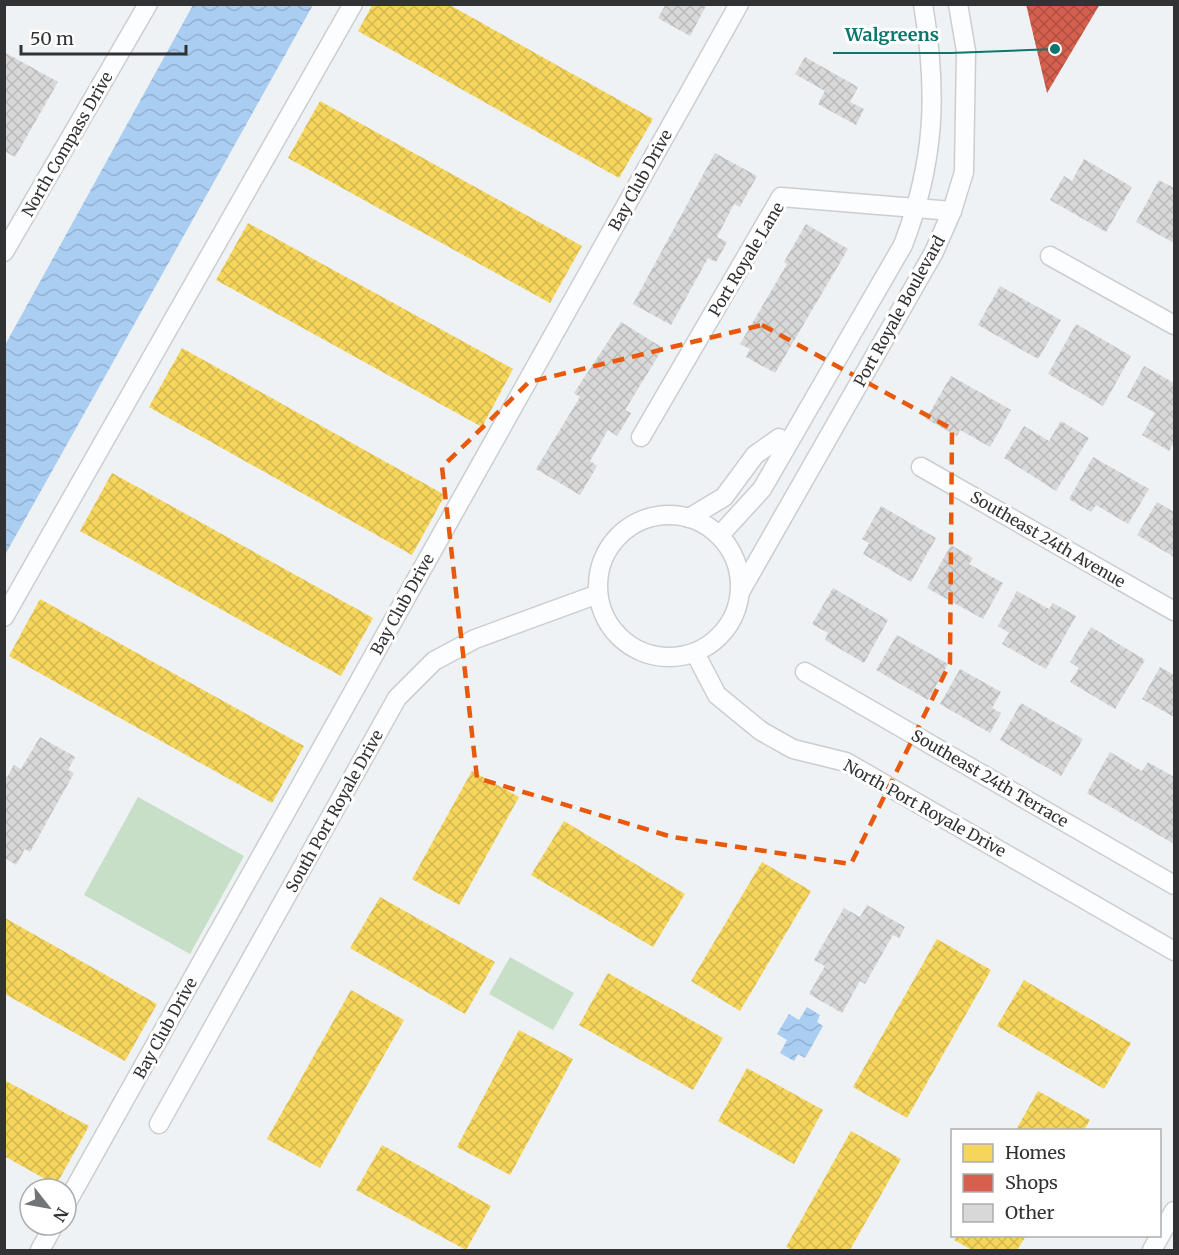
<svg xmlns="http://www.w3.org/2000/svg" width="1179" height="1255" viewBox="0 0 1179 1255" font-family="Merriweather,serif">
<defs>
<pattern id="water-waves" width="16" height="10" patternUnits="userSpaceOnUse" patternTransform="scale(1.5)"><rect width="16" height="10" fill="#aacdf2"/><path d="M0 5q4-4 8 0t8 0" fill="none" stroke="#93b0d0"/></pattern>
<pattern id="homes-cross-hatch" width="8" height="8" patternUnits="userSpaceOnUse" patternTransform="scale(1.5)"><rect width="8" height="8" fill="#f6d55c"/><path d="M0 0l8 8M0 8l8-8" fill="none" stroke="#d3b751"/></pattern>
<pattern id="shops-cross-hatch" width="8" height="8" patternUnits="userSpaceOnUse" patternTransform="scale(1.5)"><rect width="8" height="8" fill="#d6604d"/><path d="M0 0l8 8M0 8l8-8" fill="none" stroke="#ae5041"/></pattern>
<pattern id="building-cross-hatch" width="8" height="8" patternUnits="userSpaceOnUse" patternTransform="scale(1.5)"><rect width="8" height="8" fill="#d8d8d9"/><path d="M0 0l8 8M0 8l8-8" fill="none" stroke="#bababb"/></pattern>
</defs>
<rect width="100%" height="100%" fill="#eef2f5"/>
<g fill="#c6dfc6">
<path d="M 138,797 L 244,856 L 190,954 L 84,895 Z"/>
<path d="M 510,957 L 574,993 L 553,1030 L 489,994 Z"/>
</g>
<g fill="url(#water-waves)">
<path d="M 193,5 L 313,5 L 5,555 L 5,345 Z"/>
<path d="M 807,1007 L 820,1015 L 817,1022 L 823,1026 L 805,1058 L 798,1054 L 794,1061 L 780,1053 L 787,1040 L 777,1034 L 789,1014 L 799,1020 Z"/>
</g>
<g fill="url(#homes-cross-hatch)">
<path d="M 373,4 L 448,4 L 653,119 L 619,178 L 358,31 Z"/>
<path d="M 320,101 L 582,246 L 550,303 L 288,158 Z"/>
<path d="M 248,223 L 513,369 L 482,427 L 216,280 Z"/>
<path d="M 182,348 L 445,495 L 412,555 L 149,407 Z"/>
<path d="M 112,473 L 373,618 L 341,676 L 80,531 Z"/>
<path d="M 40,599 L 304,746 L 272,803 L 9,656 Z"/>
<path d="M 472,771 L 519,797 L 459,905 L 412,879 Z"/>
<path d="M 564,821 L 685,894 L 653,947 L 531,875 Z"/>
<path d="M 762,862 L 811,891 L 740,1011 L 691,981 Z"/>
<path d="M 380,897 L 495,962 L 465,1014 L 350,948 Z"/>
<path d="M 5,918 L 157,1004 L 125,1061 L 5,994 Z"/>
<path d="M 937,939 L 991,970 L 907,1118 L 853,1087 Z"/>
<path d="M 608,973 L 723,1038 L 693,1090 L 579,1025 Z"/>
<path d="M 1024,980 L 1131,1043 L 1104,1089 L 997,1026 Z"/>
<path d="M 351,990 L 404,1020 L 320,1168 L 267,1139 Z"/>
<path d="M 519,1030 L 573,1059 L 510,1175 L 457,1147 Z"/>
<path d="M 747,1068 L 823,1110 L 794,1164 L 718,1121 Z"/>
<path d="M 4,1080 L 89,1126 L 56,1185 L 4,1156 Z"/>
<path d="M 1038,1091 L 1090,1120 L 1084,1130 L 1016,1130 Z"/>
<path d="M 851,1131 L 901,1159 L 850,1250 L 792,1250 L 786,1247 Z"/>
<path d="M 382,1145 L 491,1206 L 466,1250 L 356,1190 Z"/>
<path d="M 957,1236 L 1026,1236 L 1017,1250 L 972,1250 L 954,1240 Z"/>
</g>
<path fill="url(#shops-cross-hatch)" d="M 1026,4 L 1100,4 L 1047,93 Z"/>
<g fill="url(#building-cross-hatch)">
<path d="M 666,4 L 707,4 L 690,36 L 658,18 Z"/>
<path d="M 4,52 L 58,82 L 15,157 L 4,151 Z"/>
<path d="M 805,57 L 858,87 L 850,102 L 864,109 L 856,125 L 818,104 L 825,91 L 795,74 Z"/>
<path d="M 715,153 L 757,176 L 740,207 L 734,204 L 717,237 L 727,242 L 716,262 L 708,258 L 671,325 L 633,304 Z"/>
<path d="M 1084,159 L 1132,187 L 1106,232 L 1050,200 L 1064,176 L 1072,181 Z"/>
<path d="M 1159,180 L 1174,188 L 1174,243 L 1136,222 Z"/>
<path d="M 806,224 L 848,249 L 775,373 L 746,357 L 750,349 L 740,344 L 787,264 L 784,262 Z"/>
<path d="M 1000,286 L 1061,320 L 1038,359 L 978,325 Z"/>
<path d="M 621,322 L 663,348 L 625,410 L 631,413 L 617,436 L 608,430 L 590,461 L 597,466 L 580,495 L 536,469 L 580,397 L 574,393 Z"/>
<path d="M 1076,324 L 1131,356 L 1103,406 L 1048,374 Z"/>
<path d="M 1144,366 L 1174,383 L 1174,442 L 1169,451 L 1142,435 L 1155,413 L 1127,397 Z"/>
<path d="M 951,376 L 1011,410 L 990,447 L 960,430 L 957,436 L 926,419 Z"/>
<path d="M 1061,421 L 1089,438 L 1056,491 L 1004,458 L 1024,426 L 1049,441 Z"/>
<path d="M 1093,457 L 1149,489 L 1128,524 L 1096,505 L 1091,512 L 1069,499 Z"/>
<path d="M 1157,502 L 1174,512 L 1174,557 L 1137,535 Z"/>
<path d="M 881,506 L 936,538 L 911,582 L 863,554 L 869,543 L 862,539 Z"/>
<path d="M 951,545 L 973,558 L 969,564 L 1003,583 L 983,619 L 927,588 Z"/>
<path d="M 833,588 L 888,620 L 864,663 L 825,640 L 828,633 L 812,624 Z"/>
<path d="M 1017,591 L 1049,609 L 1053,603 L 1076,616 L 1046,669 L 1002,644 L 1009,633 L 998,626 Z"/>
<path d="M 1091,627 L 1145,660 L 1115,709 L 1070,682 L 1079,668 L 1070,662 Z"/>
<path d="M 897,635 L 948,664 L 928,700 L 876,670 Z"/>
<path d="M 1160,667 L 1174,675 L 1174,717 L 1142,699 Z"/>
<path d="M 960,669 L 1001,692 L 992,708 L 1001,713 L 990,733 L 940,704 Z"/>
<path d="M 1021,703 L 1083,739 L 1061,776 L 1000,740 Z"/>
<path d="M 40,737 L 75,757 L 68,770 L 74,773 L 30,852 L 25,849 L 16,865 L 5,858 L 5,775 L 7,777 L 14,765 L 21,769 Z"/>
<path d="M 1110,752 L 1142,771 L 1148,762 L 1174,777 L 1174,844 L 1087,793 Z"/>
<path d="M 867,905 L 905,927 L 899,938 L 893,935 L 865,984 L 860,981 L 842,1013 L 809,994 L 825,966 L 814,960 L 844,908 L 860,917 Z"/>
</g>
<g fill="none" stroke-linecap="round" stroke-linejoin="round">
<g stroke="#cbced0" stroke-width="21">
<g id="minor">
<path d="M 4,252 L 148,4"/>
<path d="M 1050,256 L 1174,325"/>
<path d="M 641,437 L 781,197 L 952,211"/>
<path d="M 921,467 L 1174,611"/>
<circle cx="669" cy="586" r="71"/>
<path d="M 689,518 L 724,497 L 755,455 L 779,438"/>
<path d="M 720,535 L 762,489 L 903,245 C 935,162 938,92 923,4"/>
<path d="M 740,592 L 934,252 L 952,211 L 964,172 L 966,51 L 958,4"/>
<path d="M 4,617 L 353,4"/>
<path d="M 695,653 L 717,695 L 761,731 L 793,749 L 846,762 L 1174,951"/>
<path d="M 805,672 L 1174,885"/>
<path d="M 159,1124 L 397,698 L 434,661 L 475,639 L 598,594"/>
<path d="M 66,1204 L 739,4"/>
<path d="M 40,1250 L 54,1225"/>
<path d="M 1152,1250 L 1174,1211"/>
</g>
</g>
<use href="#minor" stroke="#fcfdfe" stroke-width="18"/>
</g>
<path fill="none" stroke="#e8590c" stroke-width="4.5" stroke-dasharray="12 8" stroke-linejoin="round" d="M 762,325 L 952,429 L 950,663 L 851,864 L 672,837 L 477,778 L 442,467 L 529,382 Z"/>
<g text-anchor="middle" stroke-width="6" stroke-linejoin="round" paint-order="stroke">
<g font-size="16" fill="#303234" stroke="#fff">
<text transform="translate(67 144) rotate(-60)" y="6">North Compass Drive</text>
<text transform="translate(640 180) rotate(-61)" y="6">Bay Club Drive</text>
<text transform="translate(746 259) rotate(-59)" y="6">Port Royale Lane</text>
<text transform="translate(899 311) rotate(-61)" y="6">Port Royale Boulevard</text>
<text transform="translate(1048 539) rotate(30)" y="6">Southeast 24th Avenue</text>
<text transform="translate(402 604) rotate(-61)" y="6">Bay Club Drive</text>
<text transform="translate(990 778) rotate(30)" y="6">Southeast 24th Terrace</text>
<text transform="translate(925 808) rotate(29)" y="6">North Port Royale Drive</text>
<text transform="translate(334 811) rotate(-61)" y="6">South Port Royale Drive</text>
<text transform="translate(165 1028) rotate(-61)" y="6">Bay Club Drive</text>
</g>
</g>
<path fill="none" stroke="#0f766e" stroke-width="2" d="M1055 49L951 53H833"/>
<circle fill="#0f766e" stroke="#fff" stroke-width="2" cx="1055" cy="49" r="6"/>
<g font-size="18" text-anchor="middle" font-weight="bold" fill="#0f766e" stroke="#fff" stroke-width="6" stroke-linejoin="round" paint-order="stroke">
<text x="892" y="41">Walgreens</text>
</g>
<rect width="1179" height="1255" fill="none" stroke="#303234" stroke-width="12"/>
<rect x="951" y="1129" width="210" height="108" fill="#ffffff" stroke="#acadae" stroke-width="1.5"/>
<rect x="963" y="1144" width="30" height="18" fill="#f6d55c" stroke="#acadae" stroke-width="1.5"/>
<text x="1005" y="1159" font-size="18" fill="#303234">Homes</text>
<rect x="963" y="1174" width="30" height="18" fill="#d6604d" stroke="#acadae" stroke-width="1.5"/>
<text x="1005" y="1189" font-size="18" fill="#303234">Shops</text>
<rect x="963" y="1204" width="30" height="18" fill="#d8d8d9" stroke="#acadae" stroke-width="1.5"/>
<text x="1005" y="1219" font-size="18" fill="#303234">Other</text>
<g transform="translate(48 1207) rotate(121)"><circle r="28" fill="#ffffff" stroke="#acadae" stroke-width="1.5"/>
<path d="M0-4.5L10 22L0 15L-10 22Z" fill="#727578"/>
<text y="-9" font-size="16" font-weight="bold" text-anchor="middle" fill="#303234">N</text>
</g>
<path d="M21 45v9h165v-9" fill="none" stroke="#303234" stroke-width="3"/>
<text x="30" y="45" font-size="18" fill="#303234" stroke="#ffffff" stroke-width="4.5" paint-order="stroke">50 m</text>
</svg>
